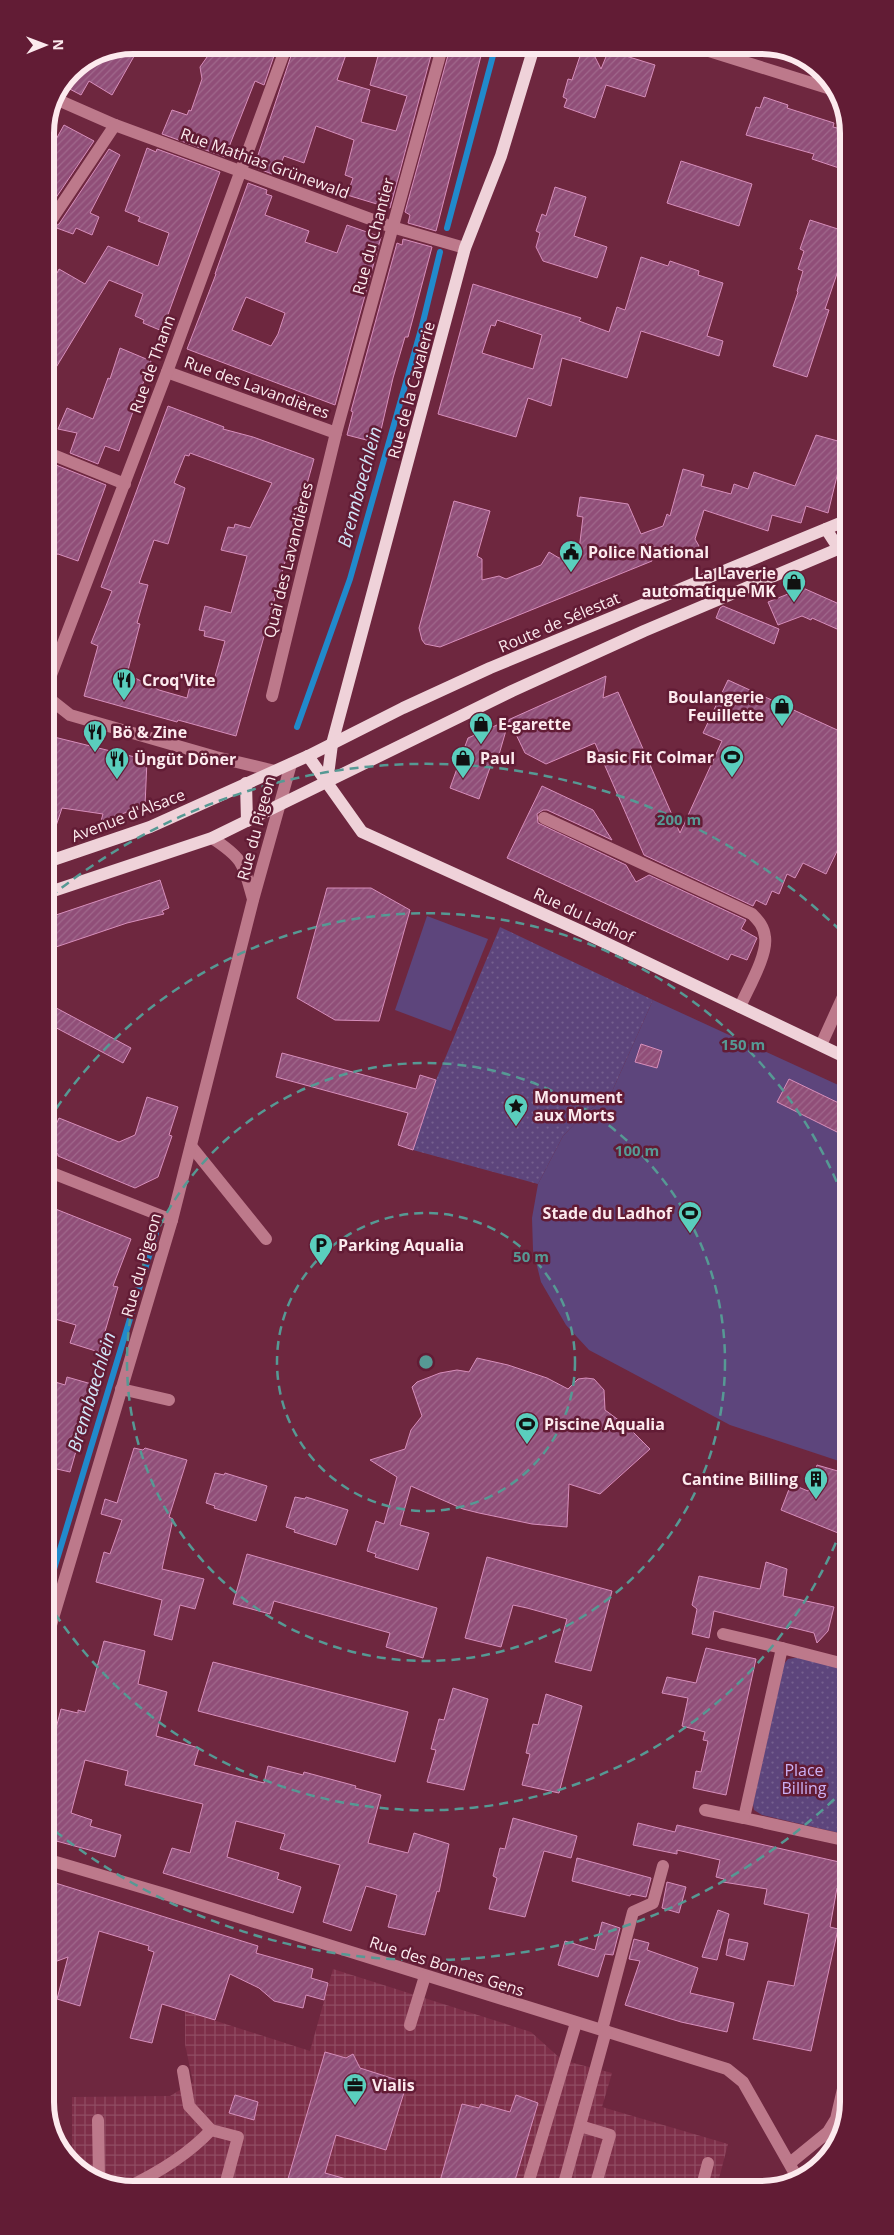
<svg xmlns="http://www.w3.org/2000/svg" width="894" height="2235" viewBox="0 0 894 2235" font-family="'Open Sans',sans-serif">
<defs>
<pattern id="industrial-grid" width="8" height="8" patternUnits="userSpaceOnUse" patternTransform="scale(1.25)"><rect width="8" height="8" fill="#7d2e48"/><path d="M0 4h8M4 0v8" fill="none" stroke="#904c63"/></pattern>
<pattern id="park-dots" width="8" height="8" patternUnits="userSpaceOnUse" patternTransform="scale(1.25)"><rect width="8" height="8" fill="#5d457c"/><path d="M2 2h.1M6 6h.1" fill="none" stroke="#75608f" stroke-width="1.8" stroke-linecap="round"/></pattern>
<pattern id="building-hatch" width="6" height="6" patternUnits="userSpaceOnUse" patternTransform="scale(1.25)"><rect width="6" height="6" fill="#904e78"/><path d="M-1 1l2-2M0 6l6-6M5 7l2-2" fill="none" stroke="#a0688c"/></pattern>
</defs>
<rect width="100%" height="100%" fill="#6e273f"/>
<path fill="url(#industrial-grid)" d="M 333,1969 L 531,2032 L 562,2060 L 612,2073 L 602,2107 L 728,2144 L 717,2186 L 126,2190 L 79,2172 L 72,2162 L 72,2097 L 170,2096 L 193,2082 L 185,2044 L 185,2011 L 310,2051 Z"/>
<g fill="#5d457c">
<path d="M 427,916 L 488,939 L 451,1031 L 395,1010 Z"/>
<path d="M 653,1000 L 847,1089 L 848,1464 L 730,1425 L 589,1350 L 566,1325 L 541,1282 L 533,1250 L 532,1218 L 538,1184 L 563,1136 L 586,1112 L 610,1096 Z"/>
</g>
<g fill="url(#park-dots)">
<path d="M 500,927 L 653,1000 L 610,1096 L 586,1112 L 563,1136 L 538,1184 L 413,1150 L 436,1080 Z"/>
<path d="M 800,1657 L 848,1669 L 848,1835 L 762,1815 L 754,1810 L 753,1804 L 784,1664 L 788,1659 Z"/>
</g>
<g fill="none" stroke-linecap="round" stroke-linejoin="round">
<g stroke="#218acc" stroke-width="6">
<path d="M 447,228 L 495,48"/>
<path d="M 297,727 L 350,579 L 422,326 L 440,252"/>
<path d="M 48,1589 L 156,1233"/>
</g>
</g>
<g fill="url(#building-hatch)" stroke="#d78ebb" fill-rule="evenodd">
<path d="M 610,47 L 627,51 L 626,56 L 655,65 L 645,97 L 606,85 L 595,118 L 564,107 L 567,99 L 563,97 L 568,79 L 572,80 L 581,53 L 591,49 L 601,69 Z"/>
<path d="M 433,48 L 390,208 L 347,195 L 353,178 L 345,175 L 354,140 L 316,126 L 304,163 L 284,156 L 282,161 L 275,160 L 272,174 L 254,167 L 293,50 L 348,49 L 337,80 L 370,90 L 361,122 L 396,131 L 407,96 L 370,85 L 380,49 Z"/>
<path d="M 450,48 L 483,48 L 436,231 L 408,223 L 410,215 L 405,212 Z"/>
<path d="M 212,50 L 276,50 L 264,85 L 255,81 L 225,157 L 162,134 L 172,110 L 187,115 L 189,110 L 191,111 L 202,79 L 200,67 Z"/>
<path d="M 116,51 L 137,51 L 112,95 L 89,81 L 81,95 L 64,86 L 71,70 L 99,52 Z"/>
<path d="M 764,97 L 788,105 L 787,108 L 834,123 L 833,127 L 845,130 L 845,170 L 812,159 L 814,154 L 746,135 L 756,107 L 760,108 Z"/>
<path d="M 64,125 L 94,141 L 45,214 L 45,159 Z"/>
<path d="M 147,148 L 156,152 L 157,149 L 220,172 L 162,331 L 143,323 L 144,320 L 135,316 L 143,294 L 109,280 L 46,384 L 46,284 L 53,270 L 57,273 L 59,269 L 85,284 L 108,246 L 158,266 L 169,233 L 138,221 L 140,217 L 125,211 Z"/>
<path d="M 109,149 L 120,155 L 90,213 L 99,217 L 92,235 L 76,228 L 73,234 L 54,227 L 59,224 Z"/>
<path d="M 681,161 L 752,184 L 739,226 L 667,203 Z"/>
<path d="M 248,183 L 267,190 L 266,194 L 272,196 L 265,215 L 309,231 L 305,242 L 337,253 L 347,225 L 381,237 L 335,405 L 187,349 L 216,274 L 215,274 ZM 246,297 L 285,313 L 278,334 L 271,346 L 232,330 Z"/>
<path d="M 555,187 L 586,197 L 574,236 L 607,247 L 597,278 L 543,261 L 536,247 L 540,233 L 536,231 L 542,214 L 546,216 Z"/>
<path d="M 810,220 L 844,231 L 839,251 L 844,253 L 825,309 L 829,310 L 807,377 L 773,366 L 798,292 L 797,291 L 803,271 L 798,269 L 804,251 L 800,249 Z"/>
<path d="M 403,239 L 432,247 L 408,337 L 405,337 L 393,378 L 378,443 L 347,435 L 353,412 L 351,411 L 397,243 L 402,245 Z"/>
<path d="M 641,257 L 668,266 L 670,261 L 699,271 L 698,275 L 723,283 L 707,336 L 723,341 L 719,356 L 641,331 L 627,378 L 562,358 L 551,406 L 528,398 L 516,437 L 438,414 L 473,284 L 581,318 L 579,321 L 609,332 L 617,307 L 625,310 ZM 497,320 L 542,335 L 533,369 L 482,353 L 491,325 L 495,326 Z"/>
<path d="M 120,348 L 151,361 L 119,451 L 105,446 L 98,464 L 70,453 L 77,433 L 58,429 L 67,408 L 93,419 L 108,378 L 110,379 Z"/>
<path d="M 168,406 L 224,427 L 223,429 L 253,437 L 314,459 L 236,736 L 178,720 L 177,722 L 84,696 L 98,646 L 91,643 L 112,591 L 101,587 ZM 190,453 L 272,483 L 250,528 L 235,524 L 234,528 L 228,527 L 221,550 L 247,556 L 231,613 L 205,606 L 199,630 L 205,631 L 204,636 L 225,641 L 214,680 L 193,674 L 187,698 L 159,690 L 127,674 L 140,624 L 137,623 L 148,585 L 139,583 L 154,540 L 168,544 L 185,488 L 174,483 L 185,455 L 189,456 Z"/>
<path d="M 816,435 L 845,443 L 828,513 L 806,506 L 801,523 L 772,515 L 768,531 L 704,510 L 695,539 L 699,546 L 697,552 L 688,557 L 645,544 L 652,561 L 440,647 L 425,644 L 422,640 L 419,628 L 454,501 L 490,511 L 477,556 L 482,559 L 482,580 L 499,576 L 506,579 L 541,565 L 549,552 L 559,558 L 579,550 L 583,517 L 577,516 L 580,497 L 628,504 L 641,534 L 663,526 L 667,514 L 670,516 L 683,469 L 704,475 L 701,486 L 731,494 L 734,484 L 748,489 L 754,472 L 795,486 Z"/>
<path d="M 46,461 L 106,485 L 78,561 L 58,554 L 46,557 Z"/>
<path d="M 803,588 L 846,607 L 846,633 L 812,618 L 811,620 L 802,616 L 778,625 L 768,602 Z"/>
<path d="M 723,606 L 779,629 L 774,644 L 716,618 L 720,608 Z"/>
<path d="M 606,676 L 603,698 L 618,692 L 680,833 L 722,741 L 703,733 L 728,680 L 846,734 L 846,848 L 840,845 L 826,874 L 803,863 L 795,878 L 787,874 L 779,894 L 772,891 L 766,905 L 756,900 L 753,906 L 644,855 L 595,743 L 546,764 L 525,753 L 509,720 L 498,758 L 494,756 L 479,799 L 450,788 L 468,738 Z"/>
<path d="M 46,735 L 147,760 L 145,806 L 101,821 L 103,814 L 62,808 L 50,844 L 47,844 Z"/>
<path d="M 542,786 L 593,810 L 612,840 L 547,810 L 543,810 L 537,814 L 538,823 L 626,865 L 636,882 L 649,875 L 746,920 L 741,929 L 757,938 L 747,960 L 731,954 L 728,960 L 507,858 Z"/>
<path d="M 160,880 L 169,908 L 162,911 L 164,914 L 127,923 L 47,950 L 47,918 Z"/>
<path d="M 327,888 L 371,888 L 410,910 L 379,1021 L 335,1020 L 297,998 Z"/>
<path d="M 47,1003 L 131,1048 L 123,1063 L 47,1023 Z"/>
<path d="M 641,1044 L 662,1051 L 657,1068 L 635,1062 Z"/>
<path d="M 282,1053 L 416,1089 L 420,1075 L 436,1080 L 413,1150 L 398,1145 L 408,1113 L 276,1077 Z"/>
<path d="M 789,1079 L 847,1107 L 847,1137 L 777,1102 Z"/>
<path d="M 147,1097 L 178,1107 L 169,1135 L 172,1136 L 158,1177 L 135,1188 L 58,1156 L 58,1154 L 47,1150 L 47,1144 L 59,1118 L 119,1142 L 135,1135 Z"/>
<path d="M 48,1206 L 131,1239 L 113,1286 L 118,1287 L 99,1352 L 70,1343 L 76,1325 L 48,1317 Z"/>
<path d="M 477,1358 L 508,1365 L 547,1378 L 568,1389 L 578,1379 L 586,1378 L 594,1379 L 604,1390 L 605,1410 L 628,1427 L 650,1449 L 600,1494 L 569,1484 L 567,1527 L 532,1524 L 479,1513 L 463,1509 L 411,1486 L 400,1525 L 429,1533 L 418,1570 L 375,1557 L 376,1554 L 367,1551 L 376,1521 L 384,1524 L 397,1477 L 370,1460 L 405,1449 L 411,1430 L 422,1416 L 412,1387 L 417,1382 L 440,1373 L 457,1370 L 469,1372 Z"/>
<path d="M 67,1377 L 95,1385 L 70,1472 L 48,1467 L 48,1398 L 52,1381 L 65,1385 Z"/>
<path d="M 134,1448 L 143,1450 L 145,1448 L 187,1460 L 169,1517 L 173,1519 L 162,1569 L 204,1579 L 195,1609 L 180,1605 L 172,1640 L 154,1635 L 162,1600 L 96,1582 L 104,1552 L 110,1554 L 122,1520 L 101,1514 L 105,1499 L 117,1503 Z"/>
<path d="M 817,1465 L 848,1474 L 848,1537 L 781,1510 L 791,1484 L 808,1491 Z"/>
<path d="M 215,1473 L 224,1475 L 225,1473 L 267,1486 L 256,1521 L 214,1508 L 215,1506 L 206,1503 Z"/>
<path d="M 295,1497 L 305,1499 L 306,1497 L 348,1510 L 336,1545 L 294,1532 L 295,1530 L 286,1527 Z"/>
<path d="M 247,1554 L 437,1608 L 423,1658 L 386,1647 L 390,1633 L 274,1601 L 270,1614 L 233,1604 Z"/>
<path d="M 487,1557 L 612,1591 L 591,1671 L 555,1662 L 567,1619 L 527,1608 L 513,1605 L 501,1647 L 465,1638 Z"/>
<path d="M 766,1562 L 787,1569 L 783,1596 L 834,1607 L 828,1631 L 817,1643 L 814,1633 L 790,1627 L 788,1629 L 778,1627 L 714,1611 L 709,1638 L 692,1634 L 697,1609 L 692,1605 L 699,1576 L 760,1589 Z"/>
<path d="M 104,1641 L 145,1651 L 138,1684 L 167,1692 L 156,1736 L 199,1748 L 194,1765 L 264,1783 L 268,1766 L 303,1775 L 304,1772 L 356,1786 L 355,1788 L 381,1795 L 368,1843 L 408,1853 L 414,1833 L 449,1844 L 439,1892 L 437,1891 L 425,1935 L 388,1927 L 397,1895 L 366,1886 L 351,1931 L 323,1922 L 340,1865 L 280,1849 L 285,1834 L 236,1821 L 227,1857 L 279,1873 L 277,1879 L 301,1887 L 293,1913 L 163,1873 L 172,1848 L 190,1853 L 203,1804 L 125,1785 L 128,1771 L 85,1760 L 71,1813 L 92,1820 L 90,1826 L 121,1835 L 115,1857 L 49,1839 L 49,1755 L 61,1709 L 78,1713 L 78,1710 L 85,1712 Z"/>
<path d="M 706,1648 L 756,1659 L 726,1795 L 693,1788 L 696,1771 L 701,1772 L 708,1741 L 703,1740 L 705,1732 L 682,1726 L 688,1698 L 662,1693 L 667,1677 L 696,1683 Z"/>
<path d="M 213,1662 L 408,1712 L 395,1762 L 198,1711 Z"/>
<path d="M 453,1688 L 488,1699 L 464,1790 L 427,1782 L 436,1750 L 431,1749 L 439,1719 L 444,1720 Z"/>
<path d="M 546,1694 L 582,1706 L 559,1793 L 522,1785 L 530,1754 L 526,1753 L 533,1724 L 538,1725 Z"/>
<path d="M 513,1818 L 577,1836 L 571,1858 L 544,1851 L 525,1917 L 489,1909 L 497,1878 L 493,1876 L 500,1848 L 505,1849 Z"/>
<path d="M 638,1823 L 675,1832 L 677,1825 L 848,1864 L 849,1891 L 837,1888 L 830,1927 L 838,1929 L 811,2051 L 753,2039 L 768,1981 L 794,1986 L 809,1914 L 764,1904 L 767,1889 L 723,1882 L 724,1879 L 716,1877 L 720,1860 L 677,1850 L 677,1854 L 633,1845 Z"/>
<path d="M 577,1858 L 651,1878 L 646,1897 L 631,1894 L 630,1896 L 572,1881 Z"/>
<path d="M 49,1881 L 258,1946 L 256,1953 L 313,1969 L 311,1978 L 328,1983 L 324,2000 L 306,1995 L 303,2008 L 274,2001 L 259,1988 L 230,1974 L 215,2020 L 162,2004 L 152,2043 L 130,2038 L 154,1952 L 148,1950 L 149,1946 L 99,1931 L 80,2006 L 57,1999 L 68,1957 L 49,1964 Z"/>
<path d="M 667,1882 L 686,1887 L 679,1913 L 662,1908 Z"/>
<path d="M 718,1910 L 729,1914 L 717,1960 L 702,1957 Z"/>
<path d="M 602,1922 L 620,1928 L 613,1955 L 605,1954 L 598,1977 L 558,1965 L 565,1941 L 595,1950 Z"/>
<path d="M 634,1939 L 649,1943 L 647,1950 L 698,1968 L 690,1993 L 734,2003 L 727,2032 L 681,2022 L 625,2005 L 640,1961 L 629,1959 Z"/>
<path d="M 729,1939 L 748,1943 L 744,1960 L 726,1955 Z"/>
<path d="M 325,2052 L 346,2058 L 353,2054 L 360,2068 L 407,2083 L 386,2150 L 336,2135 L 325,2173 L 364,2184 L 364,2188 L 285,2189 Z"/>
<path d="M 235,2095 L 258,2102 L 254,2120 L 229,2113 Z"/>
<path d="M 516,2095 L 538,2103 L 513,2187 L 438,2188 L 462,2104 L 479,2108 L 481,2104 L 510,2112 Z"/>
</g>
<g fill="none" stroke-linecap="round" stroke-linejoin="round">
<g stroke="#bd798b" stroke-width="12">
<path d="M 693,46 L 834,90"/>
<path d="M 58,100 L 115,125 L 392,227 L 465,248"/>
<path d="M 52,219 L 115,125"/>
<path d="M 167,372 L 336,433"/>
<path d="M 46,452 L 125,484"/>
<path d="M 46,688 L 167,372 L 285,50"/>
<path d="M 46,696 L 70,715 L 216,757 L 275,771"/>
<path d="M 272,696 L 336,433 L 442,48"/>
<path d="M 544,818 L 752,914 C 759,921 764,927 765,937 C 768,955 747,990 740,1007"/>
<path d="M 212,838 C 244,859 243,864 253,899"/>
<path d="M 821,1045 L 846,990"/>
<path d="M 191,1146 L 266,1239"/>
<path d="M 47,1171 L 172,1220"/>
<path d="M 121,1389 L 169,1400"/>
<path d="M 723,1634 L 782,1648"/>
<path d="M 48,1635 L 172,1220 L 253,900 L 291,764"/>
<path d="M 848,1665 L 782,1648 L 744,1818 L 848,1841"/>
<path d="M 705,1810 L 744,1818"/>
<path d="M 49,1860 L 168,1895 L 727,2069 L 743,2082 L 798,2179"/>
<path d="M 410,2025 L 425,1976"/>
<path d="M 602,2030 L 633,1912 L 653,1903 L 663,1866"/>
<path d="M 183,2071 L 189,2106 L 211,2130"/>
<path d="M 98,2120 L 99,2179"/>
<path d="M 580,2126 L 610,2135 L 595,2187"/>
<path d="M 790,2163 L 828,2132 L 836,2119 L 849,2063"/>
<path d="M 702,2186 L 708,2163"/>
<path d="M 527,2187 L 576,2023"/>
<path d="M 563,2187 L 606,2031"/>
<path d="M 124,2189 C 156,2174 187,2156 211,2130 L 238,2137 L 224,2189"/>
</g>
<g stroke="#efd2d9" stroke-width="12">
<path d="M 826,529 L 839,549"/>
<path d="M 308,756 L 362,832 L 583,932 L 847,1058"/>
<path d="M 246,783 L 247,821"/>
<path d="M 327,783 L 332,744 L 465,248 L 501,156 L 534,47"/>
<path d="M 47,862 L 150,827 L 308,756 L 403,708 L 490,668 L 845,521"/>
<path d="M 47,893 L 212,838 L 512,691 L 644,631 L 845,546"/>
</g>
</g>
<g fill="none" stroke="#569994" stroke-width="2.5" stroke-dasharray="9 6">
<circle cx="426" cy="1362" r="149"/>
<circle cx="426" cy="1362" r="299"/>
<path d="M847 1515A448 448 0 0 1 50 1606M48 1121A448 448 0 0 1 846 1205"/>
<path d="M845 1789A598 598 0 0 1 50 1827M50 897A598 598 0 0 1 845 935"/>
</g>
<defs>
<g id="civic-pin" transform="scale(1.25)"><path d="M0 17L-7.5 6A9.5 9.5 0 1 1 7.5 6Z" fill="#5acebd" stroke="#621c35"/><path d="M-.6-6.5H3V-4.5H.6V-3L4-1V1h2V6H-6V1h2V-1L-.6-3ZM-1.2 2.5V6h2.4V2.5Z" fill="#111"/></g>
<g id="shop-pin" transform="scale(1.25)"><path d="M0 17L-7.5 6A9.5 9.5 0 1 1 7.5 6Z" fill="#5acebd" stroke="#621c35"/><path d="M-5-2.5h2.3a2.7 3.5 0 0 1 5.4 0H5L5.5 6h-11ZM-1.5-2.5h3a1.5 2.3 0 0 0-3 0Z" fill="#111"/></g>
<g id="restaurant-pin" transform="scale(1.25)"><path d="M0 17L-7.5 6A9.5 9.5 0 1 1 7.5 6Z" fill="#5acebd" stroke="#621c35"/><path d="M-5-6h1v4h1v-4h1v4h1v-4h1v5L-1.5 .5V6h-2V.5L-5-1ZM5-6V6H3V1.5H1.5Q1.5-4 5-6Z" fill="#111"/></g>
<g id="stadium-pin" transform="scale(1.25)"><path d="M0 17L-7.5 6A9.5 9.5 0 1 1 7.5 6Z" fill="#5acebd" stroke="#621c35"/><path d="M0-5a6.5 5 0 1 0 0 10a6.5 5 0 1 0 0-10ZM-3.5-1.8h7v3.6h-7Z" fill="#111"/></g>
<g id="sight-pin" transform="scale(1.25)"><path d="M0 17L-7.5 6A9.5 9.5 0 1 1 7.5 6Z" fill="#5acebd" stroke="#621c35"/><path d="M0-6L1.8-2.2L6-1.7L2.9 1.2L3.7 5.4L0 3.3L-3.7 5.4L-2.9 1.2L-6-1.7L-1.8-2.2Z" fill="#111"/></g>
<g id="parking-pin" transform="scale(1.25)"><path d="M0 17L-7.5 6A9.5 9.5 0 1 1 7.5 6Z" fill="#5acebd" stroke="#621c35"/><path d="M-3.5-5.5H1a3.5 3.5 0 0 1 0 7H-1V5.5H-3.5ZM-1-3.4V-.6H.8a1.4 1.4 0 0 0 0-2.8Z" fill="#111"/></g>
<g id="building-pin" transform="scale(1.25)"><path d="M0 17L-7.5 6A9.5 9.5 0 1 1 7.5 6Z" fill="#5acebd" stroke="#621c35"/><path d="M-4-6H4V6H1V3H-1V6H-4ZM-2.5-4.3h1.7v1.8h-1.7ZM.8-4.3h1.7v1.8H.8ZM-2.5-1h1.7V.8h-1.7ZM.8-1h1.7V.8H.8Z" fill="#111"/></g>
<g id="office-pin" transform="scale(1.25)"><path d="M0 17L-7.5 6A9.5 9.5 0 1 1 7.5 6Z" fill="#5acebd" stroke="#621c35"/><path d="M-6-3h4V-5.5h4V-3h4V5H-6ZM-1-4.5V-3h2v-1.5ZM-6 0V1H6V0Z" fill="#111"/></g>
</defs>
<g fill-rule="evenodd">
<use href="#civic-pin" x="571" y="552"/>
<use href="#shop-pin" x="794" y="582"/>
<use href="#restaurant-pin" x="124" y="680"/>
<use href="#shop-pin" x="782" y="706"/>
<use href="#shop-pin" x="481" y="724"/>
<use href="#restaurant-pin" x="95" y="732"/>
<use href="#stadium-pin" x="732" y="757"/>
<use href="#shop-pin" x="463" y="758"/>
<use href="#restaurant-pin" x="117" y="759"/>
<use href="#sight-pin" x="516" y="1106"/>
<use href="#stadium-pin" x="690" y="1213"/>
<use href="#parking-pin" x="321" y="1245"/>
<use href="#stadium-pin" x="527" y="1424"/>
<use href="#building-pin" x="816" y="1479"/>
<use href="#office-pin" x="355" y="2085"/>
</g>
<g text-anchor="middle" stroke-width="5" stroke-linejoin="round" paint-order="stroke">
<g font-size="16" fill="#fceaee" stroke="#621c35">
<text transform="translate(265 163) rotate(20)" y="6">Rue Mathias Grünewald</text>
<text transform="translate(373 236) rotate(-75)" y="6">Rue du Chantier</text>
<text transform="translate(152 364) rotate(-70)" y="6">Rue de Thann</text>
<text transform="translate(257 387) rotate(20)" y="6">Rue des Lavandières</text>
<text transform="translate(411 390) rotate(-75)" y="6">Rue de la Cavalerie</text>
<text transform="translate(288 560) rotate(-76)" y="6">Quai des Lavandières</text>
<text transform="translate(559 622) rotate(-23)" y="6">Route de Sélestat</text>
<text transform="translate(128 815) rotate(-21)" y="6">Avenue d'Alsace</text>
<text transform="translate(256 828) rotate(-75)" y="6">Rue du Pigeon</text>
<text transform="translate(584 915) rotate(25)" y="6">Rue du Ladhof</text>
<text transform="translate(141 1265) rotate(-74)" y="6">Rue du Pigeon</text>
<text transform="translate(447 1966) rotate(18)" y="6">Rue des Bonnes Gens</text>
</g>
<g font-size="16" font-weight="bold" fill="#fceaee" stroke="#621c35" text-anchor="start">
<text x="588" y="558">Police National</text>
<text x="776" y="579" text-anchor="end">La Laverie<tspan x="776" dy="18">automatique MK</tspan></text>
<text x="142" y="686">Croq'Vite</text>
<text x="764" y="703" text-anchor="end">Boulangerie<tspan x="764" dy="18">Feuillette</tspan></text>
<text x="498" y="730">E-garette</text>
<text x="112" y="738">Bö &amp; Zine</text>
<text x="714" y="763" text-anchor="end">Basic Fit Colmar</text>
<text x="480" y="764">Paul</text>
<text x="134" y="765">Üngüt Döner</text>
<text x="534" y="1103">Monument<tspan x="534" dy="18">aux Morts</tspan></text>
<text x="672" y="1219" text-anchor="end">Stade du Ladhof</text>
<text x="338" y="1251">Parking Aqualia</text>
<text x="544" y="1430">Piscine Aqualia</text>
<text x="798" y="1485" text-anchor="end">Cantine Billing</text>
<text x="372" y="2091">Vialis</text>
</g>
<g font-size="16" fill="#ccb1f5" stroke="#621c35">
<text x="804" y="1776">Place<tspan x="804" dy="18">Billing</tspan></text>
</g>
<g font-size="18" font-style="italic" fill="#d2e7f9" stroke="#621c35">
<text transform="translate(360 487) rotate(-75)" y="6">Brennbaechlein</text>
<text transform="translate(92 1392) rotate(-73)" y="6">Brennbaechlein</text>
</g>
</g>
<path d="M0 0H894V2235H0ZM133 54H761A79 79 0 0 1 840 133V2102A79 79 0 0 1 761 2181H133A79 79 0 0 1 54 2102V133A79 79 0 0 1 133 54Z" fill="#621c35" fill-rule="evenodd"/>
<path fill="none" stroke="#fceaee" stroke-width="6" d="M133 54H761A79 79 0 0 1 840 133V2102A79 79 0 0 1 761 2181H133A79 79 0 0 1 54 2102V133A79 79 0 0 1 133 54Z"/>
<circle cx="426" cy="1362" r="8" fill="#569994" stroke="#621c35" stroke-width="2.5"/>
<g font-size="15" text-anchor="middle" font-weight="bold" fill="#569994" stroke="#621c35" stroke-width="5" stroke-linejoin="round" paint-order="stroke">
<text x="679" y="825">200 m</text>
<text x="743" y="1050">150 m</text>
<text x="637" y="1156">100 m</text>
<text x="531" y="1262">50 m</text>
</g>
<g transform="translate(45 45) rotate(89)" stroke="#621c35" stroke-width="4" paint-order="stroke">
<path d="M0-4L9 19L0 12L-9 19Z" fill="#fceaee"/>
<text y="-8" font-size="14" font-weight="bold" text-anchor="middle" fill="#fceaee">N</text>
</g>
</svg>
